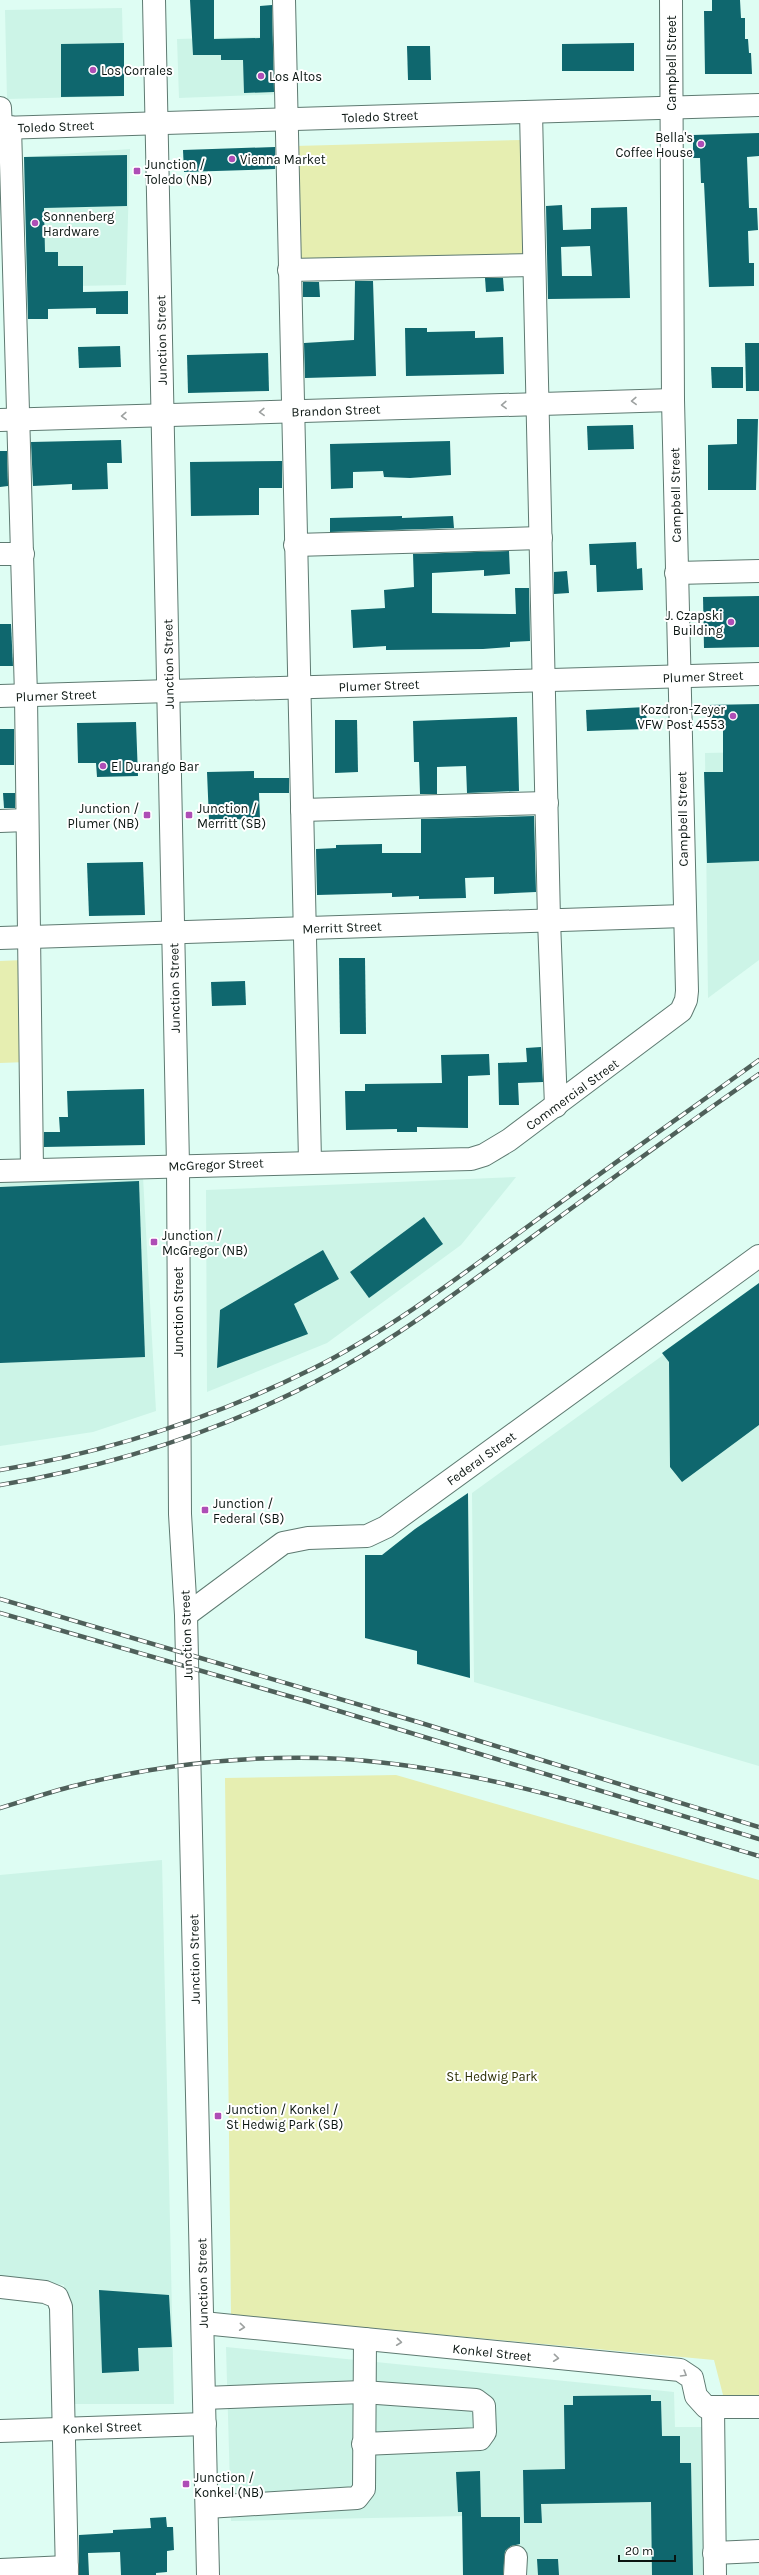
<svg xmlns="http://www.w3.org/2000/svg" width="759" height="2575" viewBox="0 0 759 2575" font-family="Karla,sans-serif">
<rect width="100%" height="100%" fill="#defdf3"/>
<g fill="#ccf4e7">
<path d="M 122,8 L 124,96 L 7,99 L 5,10 Z"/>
<path d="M 284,36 L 285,94 L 179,98 L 177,39 Z"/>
<path d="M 130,149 L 126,285 L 27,287 L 24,157 Z"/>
<path d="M 759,752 L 759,960 L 708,998 L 705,753 Z"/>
<path d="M 143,1177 L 156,1411 L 93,1432 L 0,1446 L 0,1179 Z"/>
<path d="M 516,1177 L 461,1245 L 327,1343 L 207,1392 L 206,1190 Z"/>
<path d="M 759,1286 L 759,1766 L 474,1682 L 472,1493 Z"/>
<path d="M 162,1860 L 174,2404 L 70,2404 L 64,2285 L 0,2277 L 0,1875 Z"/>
<path d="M 226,2347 L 674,2392 L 675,2427 L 719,2427 L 723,2575 L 466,2575 L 465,2516 L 231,2521 Z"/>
</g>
<g fill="#e6eeb1">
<path d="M 522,140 L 526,256 L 298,262 L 295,146 Z"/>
<path d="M 24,960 L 27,1062 L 0,1063 L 0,961 Z"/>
<path d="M 396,1775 L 759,1880 L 759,2395 L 723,2395 L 714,2360 L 231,2315 L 225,1778 Z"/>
</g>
<g fill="#0f676e" fill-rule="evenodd">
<path d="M 190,0 L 214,0 L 214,39 L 260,38 L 260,6 L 272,5 L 274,92 L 244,93 L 243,60 L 221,60 L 221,55 L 193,55 Z"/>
<path d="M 712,0 L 740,0 L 741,18 L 745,18 L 745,39 L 748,39 L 749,53 L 751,53 L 752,74 L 705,74 L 704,11 L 712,11 Z"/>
<path d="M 124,43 L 124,96 L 61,97 L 61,44 Z"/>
<path d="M 634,43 L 634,71 L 562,71 L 562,44 Z"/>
<path d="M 407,46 L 430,46 L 431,80 L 408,80 Z"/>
<path d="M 759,133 L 759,156 L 747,157 L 749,208 L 757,208 L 758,230 L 748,231 L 749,263 L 754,263 L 754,286 L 709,287 L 704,183 L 701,183 L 700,158 L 693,158 L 693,135 Z"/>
<path d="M 275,147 L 275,169 L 184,172 L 183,150 Z"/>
<path d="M 127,155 L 127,206 L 44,208 L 45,252 L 58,252 L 58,266 L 83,266 L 83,292 L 128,291 L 128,314 L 96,314 L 96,308 L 48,309 L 48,319 L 28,319 L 24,157 Z"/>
<path d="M 562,205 L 563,230 L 591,229 L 591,208 L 627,207 L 630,298 L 548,299 L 546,206 ZM 590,246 L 592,276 L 562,276 L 561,247 Z"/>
<path d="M 485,278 L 503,278 L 504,291 L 486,292 Z"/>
<path d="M 355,281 L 373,281 L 376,376 L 305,378 L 304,343 L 354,340 Z"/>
<path d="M 303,282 L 319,282 L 320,297 L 303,297 Z"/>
<path d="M 405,328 L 427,328 L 427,332 L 475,331 L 475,338 L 503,337 L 504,374 L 406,376 Z"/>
<path d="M 745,343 L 759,343 L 759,391 L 746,391 Z"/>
<path d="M 120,346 L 121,367 L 79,368 L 78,347 Z"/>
<path d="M 268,353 L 269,391 L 188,393 L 187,355 Z"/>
<path d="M 711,367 L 743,367 L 743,388 L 712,388 Z"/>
<path d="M 737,419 L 758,419 L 756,490 L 708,490 L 708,445 L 737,444 Z"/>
<path d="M 633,425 L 634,449 L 588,450 L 587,426 Z"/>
<path d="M 121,440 L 122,463 L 107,463 L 108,489 L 72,490 L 72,484 L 33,486 L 31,442 Z"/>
<path d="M 450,441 L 451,475 L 410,478 L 384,477 L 383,471 L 353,472 L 353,488 L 331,489 L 330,444 Z"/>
<path d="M 0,451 L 7,451 L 8,486 L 0,487 Z"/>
<path d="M 282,461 L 282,488 L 259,488 L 259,515 L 191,516 L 190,462 Z"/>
<path d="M 402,516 L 402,518 L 453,516 L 454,528 L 330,532 L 330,518 Z"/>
<path d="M 636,542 L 637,569 L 642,568 L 643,590 L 597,592 L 596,565 L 590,565 L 589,544 Z"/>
<path d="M 509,551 L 510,574 L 484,576 L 484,570 L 432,573 L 432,613 L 516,614 L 515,588 L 529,588 L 530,641 L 510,642 L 510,647 L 483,649 L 386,650 L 386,646 L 353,648 L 351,610 L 385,608 L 384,590 L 414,587 L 413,554 Z"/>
<path d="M 567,571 L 569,593 L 554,594 L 554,572 Z"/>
<path d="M 759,596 L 759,647 L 704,648 L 703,597 Z"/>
<path d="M 0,624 L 11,624 L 13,666 L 0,666 Z"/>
<path d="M 759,704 L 759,861 L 707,863 L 704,772 L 723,772 L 723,728 L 708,729 L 707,705 Z"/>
<path d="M 646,707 L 647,729 L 587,731 L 586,710 Z"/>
<path d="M 517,717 L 519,791 L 467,793 L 466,766 L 437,767 L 437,794 L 420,794 L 419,762 L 414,762 L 413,721 Z"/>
<path d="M 335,720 L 357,720 L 358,772 L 335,773 Z"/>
<path d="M 136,722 L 138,776 L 97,777 L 96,763 L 78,763 L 77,723 Z"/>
<rect x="0" y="729" width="14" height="36"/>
<path d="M 254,771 L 254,778 L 289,778 L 289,793 L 259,793 L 260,819 L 209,820 L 207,772 Z"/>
<path d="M 3,793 L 15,793 L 15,808 L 4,808 Z"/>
<path d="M 534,816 L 536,892 L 494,894 L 494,877 L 465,878 L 466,898 L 419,899 L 419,896 L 392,897 L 392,893 L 317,895 L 316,849 L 336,848 L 336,845 L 382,844 L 382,853 L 421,853 L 421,819 Z"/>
<path d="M 143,862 L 145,915 L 89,916 L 87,863 Z"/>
<path d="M 339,958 L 365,958 L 366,1034 L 340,1034 Z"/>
<path d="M 245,981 L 246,1005 L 212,1006 L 211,982 Z"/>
<path d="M 541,1047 L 543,1082 L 518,1083 L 519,1105 L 499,1105 L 498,1063 L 527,1062 L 526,1048 Z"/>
<path d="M 489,1054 L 490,1075 L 468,1076 L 468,1128 L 417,1127 L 417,1132 L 397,1132 L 397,1129 L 346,1130 L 345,1091 L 365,1091 L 365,1084 L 442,1083 L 441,1055 Z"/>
<path d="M 144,1089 L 145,1145 L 44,1147 L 44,1132 L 60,1132 L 59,1117 L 68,1117 L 67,1091 Z"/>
<path d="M 139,1181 L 145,1357 L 0,1363 L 0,1187 Z"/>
<path d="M 424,1217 L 443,1244 L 369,1298 L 350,1272 Z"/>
<path d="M 323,1250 L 339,1279 L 294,1304 L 308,1334 L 217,1368 L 220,1310 Z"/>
<path d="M 759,1283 L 759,1425 L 682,1482 L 670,1467 L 669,1362 L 662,1353 Z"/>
<path d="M 468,1493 L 470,1678 L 417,1664 L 417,1651 L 365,1638 L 365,1555 L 382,1555 L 415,1529 Z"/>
<path d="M 99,2290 L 169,2295 L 172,2347 L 138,2348 L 139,2371 L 102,2373 Z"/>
<path d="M 651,2395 L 651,2401 L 661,2401 L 662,2436 L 680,2436 L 680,2463 L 691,2463 L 693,2575 L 652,2575 L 651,2502 L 541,2504 L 542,2523 L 524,2523 L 523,2470 L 565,2469 L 564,2405 L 573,2405 L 573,2396 Z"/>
<path d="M 480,2471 L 481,2517 L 520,2517 L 520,2544 L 511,2546 L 505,2551 L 503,2575 L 463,2575 L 462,2512 L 458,2512 L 456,2472 Z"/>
<path d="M 166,2517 L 167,2527 L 173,2527 L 174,2550 L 167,2551 L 167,2572 L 156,2573 L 156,2575 L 121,2575 L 120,2552 L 88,2553 L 89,2575 L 79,2575 L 79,2535 L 113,2533 L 113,2530 L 151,2528 L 150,2518 Z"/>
<path d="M 537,2559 L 558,2559 L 559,2575 L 538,2575 Z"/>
</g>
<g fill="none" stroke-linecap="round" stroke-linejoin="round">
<g stroke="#5e7a71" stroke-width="24">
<g id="minor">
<path d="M 154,0 L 178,1165 L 180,1514 L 186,1615 L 208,2575"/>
<path d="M 284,0 L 310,1161"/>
<path d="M 0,108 L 1,128"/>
<path d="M 531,112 L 549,920 L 556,1106"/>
<path d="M 10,127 L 26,696 L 32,1170"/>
<path d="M 0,128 L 759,105"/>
<path d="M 289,270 L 534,265"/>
<path d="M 0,420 L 673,400"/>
<path d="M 295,545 L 541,538"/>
<path d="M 0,554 L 23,554"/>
<path d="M 676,573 L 759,571"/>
<path d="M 0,696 L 759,674"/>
<path d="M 302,810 L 547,803"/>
<path d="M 0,821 L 27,820"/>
<path d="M 0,938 L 684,916"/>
<path d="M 0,1171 L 471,1159 L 484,1155 L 509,1140 L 681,1011 L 686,1000 L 687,991 L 673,400 L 671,0"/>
<path d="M 186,1615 L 283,1543 L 308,1538 L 367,1536 L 386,1527 L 759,1256"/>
<path d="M 0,2287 L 45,2292 L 57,2297 L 61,2307 L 67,2575"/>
<path d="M 203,2323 L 680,2370 L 692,2378 L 696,2396 L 706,2407 L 759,2407"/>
<path d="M 204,2398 L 363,2392 L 476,2400 L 484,2406 L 485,2432 L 480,2439 L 363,2444"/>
<path d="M 713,2408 L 715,2575"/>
<path d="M 0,2431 L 205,2424"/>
<path d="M 207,2507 L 357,2498 L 364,2489 L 365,2339"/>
<path d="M 714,2553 L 759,2551"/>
<path d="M 0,2570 L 67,2567"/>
<path d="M 515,2575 L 516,2557"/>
</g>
</g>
<use href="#minor" stroke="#fff" stroke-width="22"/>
<g stroke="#4f605a" stroke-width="4.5">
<g id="rail">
<path d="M 0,1470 C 108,1452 213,1418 312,1369 C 394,1328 468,1270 542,1216 C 614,1163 687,1112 759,1060"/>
<path d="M 0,1485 C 118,1465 234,1427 339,1369 C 400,1335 457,1292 513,1251 C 595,1191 676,1131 759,1074"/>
<path d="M 0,1599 L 418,1722 L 759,1827"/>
<path d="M 0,1613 L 306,1701 L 759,1839"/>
<path d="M 0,1808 C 27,1800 55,1790 82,1784 C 160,1765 243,1756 322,1758 C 470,1763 618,1814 759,1856"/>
</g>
</g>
<use href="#rail" stroke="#fff" stroke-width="3" stroke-dasharray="9" stroke-linecap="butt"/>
</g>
<defs><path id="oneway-chevron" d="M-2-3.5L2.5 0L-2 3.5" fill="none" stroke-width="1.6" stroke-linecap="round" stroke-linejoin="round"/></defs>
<g stroke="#9da1a0">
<use href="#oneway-chevron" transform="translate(634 401) rotate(178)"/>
<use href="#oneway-chevron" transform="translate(504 405) rotate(178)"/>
<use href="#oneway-chevron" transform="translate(262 412) rotate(178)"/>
<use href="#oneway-chevron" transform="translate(124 416) rotate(178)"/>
<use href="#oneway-chevron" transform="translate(242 2327) rotate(6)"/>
<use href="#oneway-chevron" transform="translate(399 2342) rotate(6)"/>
<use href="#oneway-chevron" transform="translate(556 2358) rotate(6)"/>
<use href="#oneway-chevron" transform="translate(684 2374) rotate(31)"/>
</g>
<g fill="#ae4eb6" stroke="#fff" stroke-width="1.5">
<circle cx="93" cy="70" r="4"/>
<circle cx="261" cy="76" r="4"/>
<circle cx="701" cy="144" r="4"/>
<circle cx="232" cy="159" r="4"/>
<rect x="133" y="167" width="8" height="8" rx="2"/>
<circle cx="35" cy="223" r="4"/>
<circle cx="731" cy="622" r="4"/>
<circle cx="733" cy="716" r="4"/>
<circle cx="103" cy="766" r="4"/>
<rect x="143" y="811" width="8" height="8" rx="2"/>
<rect x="185" y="811" width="8" height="8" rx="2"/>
<rect x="150" y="1238" width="8" height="8" rx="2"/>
<rect x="201" y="1506" width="8" height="8" rx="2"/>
<rect x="214" y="2112" width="8" height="8" rx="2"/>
<rect x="182" y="2480" width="8" height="8" rx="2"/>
</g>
<g text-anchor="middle" stroke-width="4" stroke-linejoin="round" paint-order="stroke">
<g font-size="13" fill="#0a1511" stroke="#fff">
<text transform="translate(671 63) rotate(-90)" y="5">Campbell Street</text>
<text transform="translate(380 116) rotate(-2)" y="5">Toledo Street</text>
<text transform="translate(56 126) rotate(-2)" y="5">Toledo Street</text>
<text transform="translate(161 340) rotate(-91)" y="5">Junction Street</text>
<text transform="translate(336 410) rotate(-2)" y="5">Brandon Street</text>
<text transform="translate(675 495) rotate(-91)" y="5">Campbell Street</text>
<text transform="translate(168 664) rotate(-91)" y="5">Junction Street</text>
<text transform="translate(703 676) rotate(-2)" y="5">Plumer Street</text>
<text transform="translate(379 685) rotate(-2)" y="5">Plumer Street</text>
<text transform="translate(56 695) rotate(-2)" y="5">Plumer Street</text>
<text transform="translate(682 819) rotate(-91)" y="5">Campbell Street</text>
<text transform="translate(342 927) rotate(-2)" y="5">Merritt Street</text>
<text transform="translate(174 988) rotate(-91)" y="5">Junction Street</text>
<text transform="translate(572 1094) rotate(-36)" y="5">Commercial Street</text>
<text transform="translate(216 1164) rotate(-2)" y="5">McGregor Street</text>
<text transform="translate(178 1312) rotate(-90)" y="5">Junction Street</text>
<text transform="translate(481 1458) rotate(-36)" y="5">Federal Street</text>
<text transform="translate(186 1635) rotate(-92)" y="5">Junction Street</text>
<text transform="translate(194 1959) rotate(-91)" y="5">Junction Street</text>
<text transform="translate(202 2283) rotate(-91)" y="5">Junction Street</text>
<text transform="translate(492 2352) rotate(6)" y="5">Konkel Street</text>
<text transform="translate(102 2427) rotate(-2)" y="5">Konkel Street</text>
</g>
<g font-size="13" fill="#0a1511" stroke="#fff" text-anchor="start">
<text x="101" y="75">Los Corrales</text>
<text x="269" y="81">Los Altos</text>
<text x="693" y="142" text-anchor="end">Bella's<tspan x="693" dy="15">Coffee House</tspan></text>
<text x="240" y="164">Vienna Market</text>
<text x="145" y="169">Junction /<tspan x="145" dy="15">Toledo (NB)</tspan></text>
<text x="43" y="221">Sonnenberg<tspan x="43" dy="15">Hardware</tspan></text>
<text x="723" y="620" text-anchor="end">J. Czapski<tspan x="723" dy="15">Building</tspan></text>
<text x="725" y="714" text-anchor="end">Kozdron-Zeyer<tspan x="725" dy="15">VFW Post 4553</tspan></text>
<text x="111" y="771">El Durango Bar</text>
<text x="139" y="813" text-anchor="end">Junction /<tspan x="139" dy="15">Plumer (NB)</tspan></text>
<text x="197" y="813">Junction /<tspan x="197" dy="15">Merritt (SB)</tspan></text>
<text x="162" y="1240">Junction /<tspan x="162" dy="15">McGregor (NB)</tspan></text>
<text x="213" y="1508">Junction /<tspan x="213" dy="15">Federal (SB)</tspan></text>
<text x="226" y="2114">Junction / Konkel /<tspan x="226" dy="15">St Hedwig Park (SB)</tspan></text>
<text x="194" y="2482">Junction /<tspan x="194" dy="15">Konkel (NB)</tspan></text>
</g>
<g font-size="13" fill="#2c2f03" stroke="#fff">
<text x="492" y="2081">St. Hedwig Park</text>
</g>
</g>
<path d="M619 2555v6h56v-6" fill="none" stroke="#0a1511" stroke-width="2"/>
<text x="625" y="2555" font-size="12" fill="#0a1511" stroke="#ffffff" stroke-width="3" paint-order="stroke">20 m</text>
</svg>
